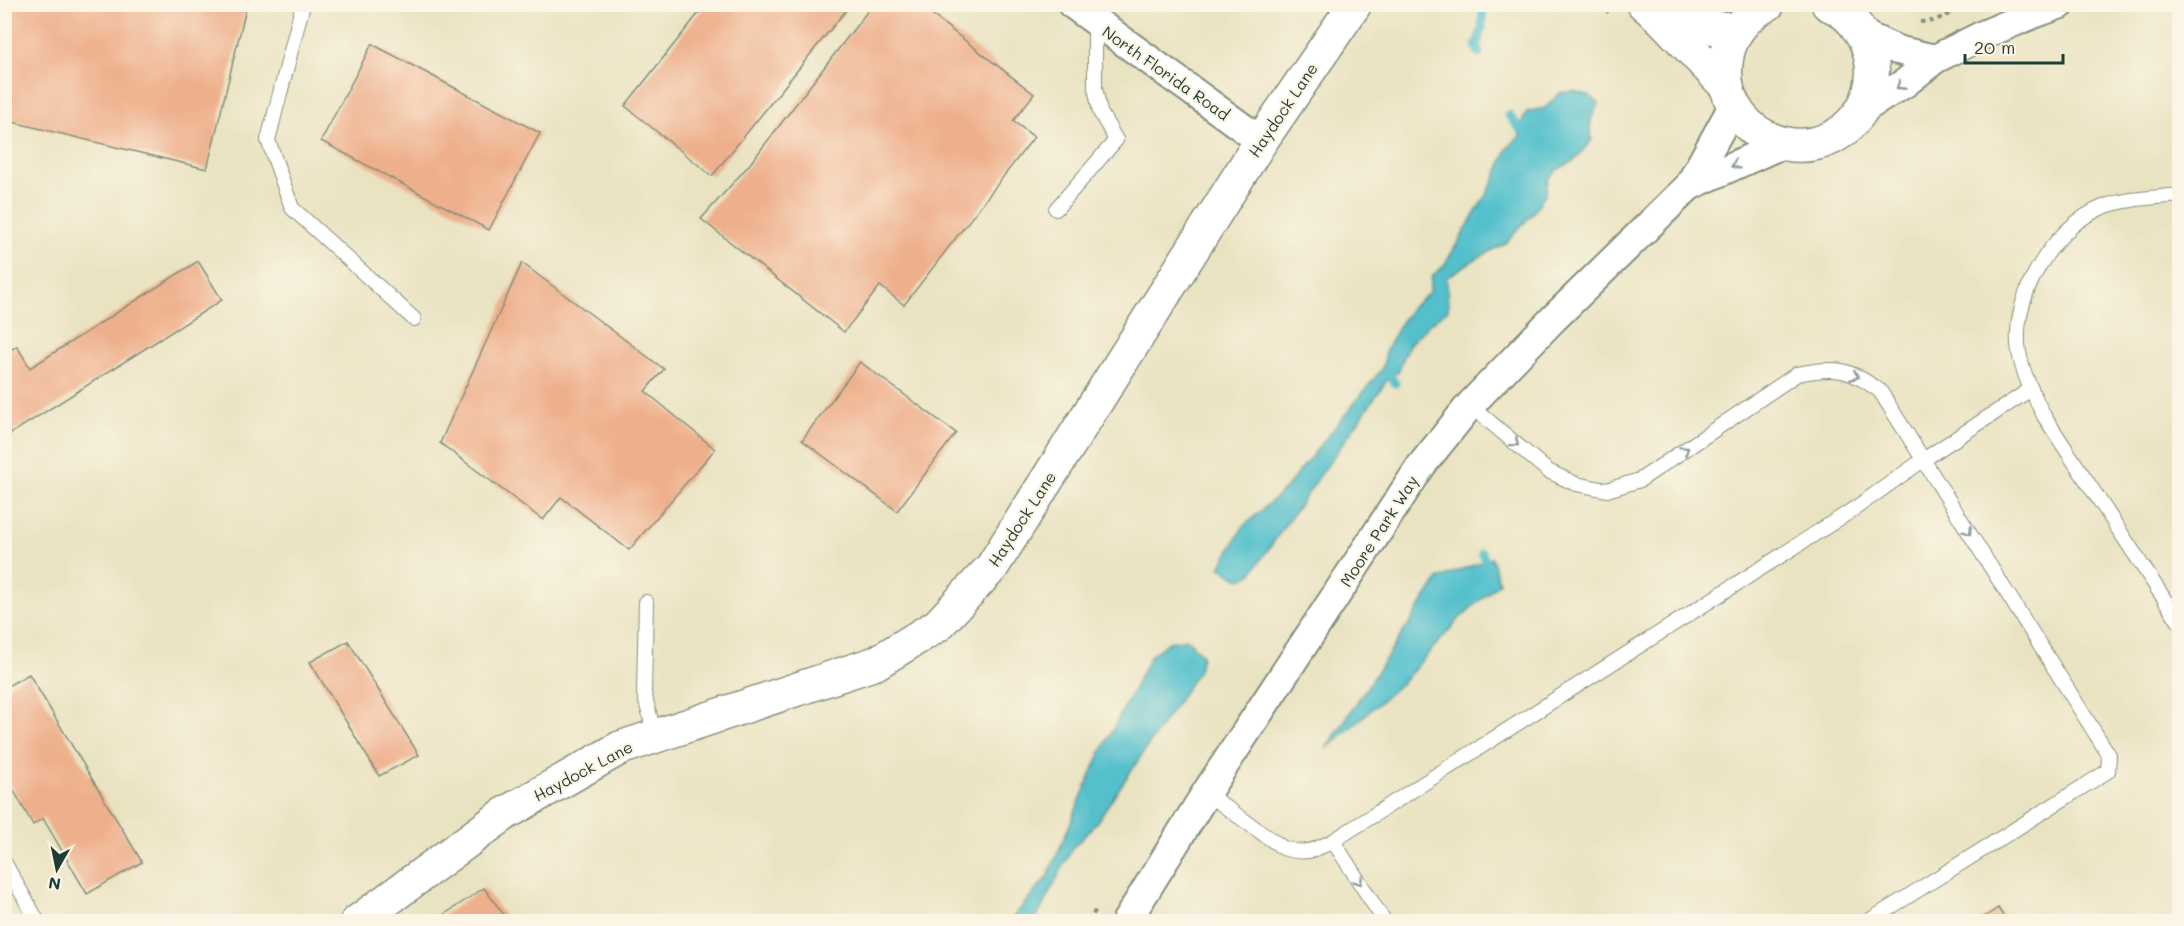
<svg xmlns="http://www.w3.org/2000/svg" width="2184" height="926" viewBox="0 0 2184 926" font-family="Mali,sans-serif">
<rect width="100%" height="100%" fill="#fcf5e5"/>
<filter id="ink" filterUnits="userSpaceOnUse"><feTurbulence type="fractalNoise" baseFrequency=".0167" numOctaves="2"/><feDisplacementMap in="SourceGraphic" scale="12" xChannelSelector="R" yChannelSelector="G"/><feConvolveMatrix kernelMatrix="1 2 1 2 8 2 1 2 1" color-interpolation-filters="sRGB"/></filter>
<filter id="wash" filterUnits="userSpaceOnUse"><feTurbulence type="fractalNoise" baseFrequency=".008" numOctaves="4" result="noise"/><feDisplacementMap in="SourceGraphic" scale="24" xChannelSelector="R" yChannelSelector="G"/><feGaussianBlur stdDeviation="1.35" result="paint"/><feColorMatrix in="noise" values="0 0 0 0 0 0 0 0 0 0 0 0 0 0 0 0 0 1.4 0 .05"/><feComposite in="paint" operator="in"/></filter>
<g filter="url(#wash)">
<rect width="100%" height="100%" fill="#eae3c2"/>
<g fill="#53c0cc" stroke="#397e80" stroke-width="1.5">
<path d="M 1574,91 L 1588,95 L 1599,103 C 1591,117 1588,125 1592,140 L 1575,160 L 1557,170 L 1548,179 L 1546,193 L 1534,212 L 1506,243 L 1474,260 L 1447,277 L 1448,310 L 1428,325 L 1409,345 L 1398,372 L 1390,376 L 1251,574 L 1240,580 L 1220,567 L 1243,527 L 1286,488 L 1382,369 L 1387,348 L 1398,327 L 1412,307 L 1429,293 L 1432,276 L 1444,266 L 1493,183 L 1507,149 L 1520,136 L 1519,128 L 1527,112 L 1545,108 L 1560,93 Z"/>
<path d="M 1492,558 L 1499,583 L 1460,618 L 1402,683 L 1326,749 L 1439,578 Z"/>
<path d="M 1187,639 L 1202,655 L 1199,670 L 1096,823 L 1072,849 L 1035,921 L 1010,921 L 1048,876 L 1097,760 L 1151,655 L 1169,642 Z"/>
</g>
<g fill="none" stroke-linecap="round" stroke-linejoin="round">
<g stroke="#53c0cc" stroke-width="9">
<path d="M 1479,53 L 1476,46 L 1482,29 L 1483,4"/>
<path d="M 1509,115 L 1519,128"/>
<path d="M 1390,376 L 1395,383"/>
<path d="M 1482,553 L 1485,561"/>
</g>
</g>
<g id="blocks">
<g fill="#eeb08c">
<path d="M 4,4 L 247,4 L 207,169 L 4,120 Z"/>
<path d="M 706,4 L 851,4 L 712,176 L 625,106 Z"/>
<path d="M 873,4 L 918,4 L 1034,94 L 1013,121 L 1034,137 L 904,305 L 880,286 L 844,332 L 701,219 L 749,165 Z"/>
<path d="M 372,44 L 540,133 L 489,230 L 321,141 Z"/>
<path d="M 198,261 L 222,300 L 4,438 L 4,354 L 17,346 L 30,368 Z"/>
<path d="M 522,263 L 664,369 L 645,391 L 715,449 L 629,550 L 561,497 L 543,520 L 440,443 Z"/>
<path d="M 860,362 L 956,433 L 897,511 L 802,440 Z"/>
<path d="M 348,641 L 419,755 L 379,776 L 310,662 Z"/>
<path d="M 29,674 L 142,862 L 87,894 L 43,818 L 33,825 L 4,773 L 4,688 Z"/>
<path d="M 484,888 L 507,919 L 504,922 L 433,922 Z"/>
<path d="M 1998,908 L 2007,922 L 1977,922 Z"/>
</g>
</g>
</g>
<g filter="url(#ink)">
<use href="#blocks" fill-opacity="0" stroke="#84907b" stroke-width="1.5"/>
<g fill="none" stroke-linecap="round" stroke-linejoin="round">
<g stroke="#84907b" stroke-width="16">
<g id="lane">
<path d="M 303,4 L 268,140 L 292,208 L 414,319"/>
<path d="M 2180,195 C 2154,198 2128,198 2103,207 C 2052,227 2010,299 2019,352 C 2023,375 2034,396 2044,416 L 2180,623"/>
<path d="M 1056,209 L 1116,140 L 1100,112 L 1095,87 L 1095,23"/>
<path d="M 1470,405 L 1548,471 L 1576,484 L 1607,490 L 1640,480 L 1797,374 C 1837,367 1847,367 1880,391 L 2109,755 L 2108,771 L 1867,922"/>
<path d="M 646,602 L 644,693 L 655,736"/>
<path d="M 1206,793 L 1283,848 C 1305,855 1313,851 1333,841 L 1854,509 L 1923,460 L 2031,389"/>
<path d="M 1333,841 L 1385,922"/>
<path d="M 4,862 L 38,922"/>
</g>
</g>
<g stroke="#84907b" stroke-width="32">
<g id="street">
<path d="M 1072,4 L 1261,141"/>
<path d="M 1862,34 L 1897,50 L 1935,59"/>
<path d="M 1863,109 L 1905,83 L 1935,59 L 1983,35 L 2033,14 L 2061,4"/>
<path d="M 1689,186 L 1782,144"/>
<path d="M 1126,922 L 1206,793 L 1421,466 L 1470,405 L 1553,319 L 1689,186 L 1733,106"/>
</g>
</g>
<g stroke="#84907b" stroke-width="36">
<g id="secondary">
<path d="M 1644,4 L 1661,18 L 1726,86"/>
<path d="M 1768,4 C 1747,14 1731,33 1727,56 C 1712,133 1810,179 1858,115 C 1869,101 1874,82 1872,64 C 1868,38 1853,14 1828,4"/>
<path d="M 1661,18 L 1700,26 L 1737,30"/>
<path d="M 357,922 L 506,813 L 620,748 L 876,663 L 938,625 L 992,567 L 1261,141 L 1355,4"/>
</g>
</g>
<g stroke="#84907b" stroke-width="4" stroke-dasharray="4.5 4.5" stroke-linecap="butt">
<path d="M 1598,4 L 1612,15"/>
<path d="M 1920,22 L 1933,21 L 1950,14"/>
<path d="M 1088,922 L 1097,908"/>
</g>
<use href="#lane" stroke="#fff" stroke-width="14"/>
<use href="#street" stroke="#fff" stroke-width="28"/>
<use href="#secondary" stroke="#fff" stroke-width="33"/>
</g>
<defs><path id="oneway-chevron" d="M-2-3.5L2.5 0L-2 3.5" fill="none" stroke-width="1.6" stroke-linecap="round" stroke-linejoin="round" transform="scale(1.5)"/></defs>
<g stroke="#8f9e9a">
<use href="#oneway-chevron" transform="translate(1900 86) rotate(147)"/>
<use href="#oneway-chevron" transform="translate(1735 165) rotate(156)"/>
<use href="#oneway-chevron" transform="translate(1855 376) rotate(22)"/>
<use href="#oneway-chevron" transform="translate(1515 443) rotate(40)"/>
<use href="#oneway-chevron" transform="translate(1685 450) rotate(-34)"/>
<use href="#oneway-chevron" transform="translate(1968 531) rotate(58)"/>
<use href="#oneway-chevron" transform="translate(1359 881) rotate(57)"/>
</g>
</g>
<g text-anchor="middle" stroke-width="4.5" stroke-linejoin="round" paint-order="stroke">
<g font-size="16" fill="#1f3d34" stroke="#fcf5e5">
<text transform="translate(1166 73) rotate(35)" y="6">North Florida Road</text>
<text transform="translate(1283 110) rotate(-56)" y="6">Haydock Lane</text>
<text transform="translate(1022 519) rotate(-57)" y="6">Haydock Lane</text>
<text transform="translate(1379 531) rotate(-57)" y="6">Moore Park Way</text>
<text transform="translate(583 771) rotate(-28)" y="6">Haydock Lane</text>
</g>
</g>
<rect width="2184" height="926" fill="none" stroke="#fcf5e5" stroke-width="24"/>
<g transform="translate(57 869) rotate(189)" stroke="#fcf5e5" stroke-width="4.5" paint-order="stroke">
<path d="M0-4.5L10 22L0 15L-10 22Z" fill="#1f3d34"/>
<text y="-9" font-size="16" font-weight="bold" text-anchor="middle" fill="#1f3d34">N</text>
</g>
<path d="M1965 54v9h98v-9" fill="none" stroke="#1f3d34" stroke-width="3"/>
<text x="1974" y="54" font-size="18" fill="#1f3d34" stroke="#fcf5e5" stroke-width="4.5" paint-order="stroke">20 m</text>
</svg>
